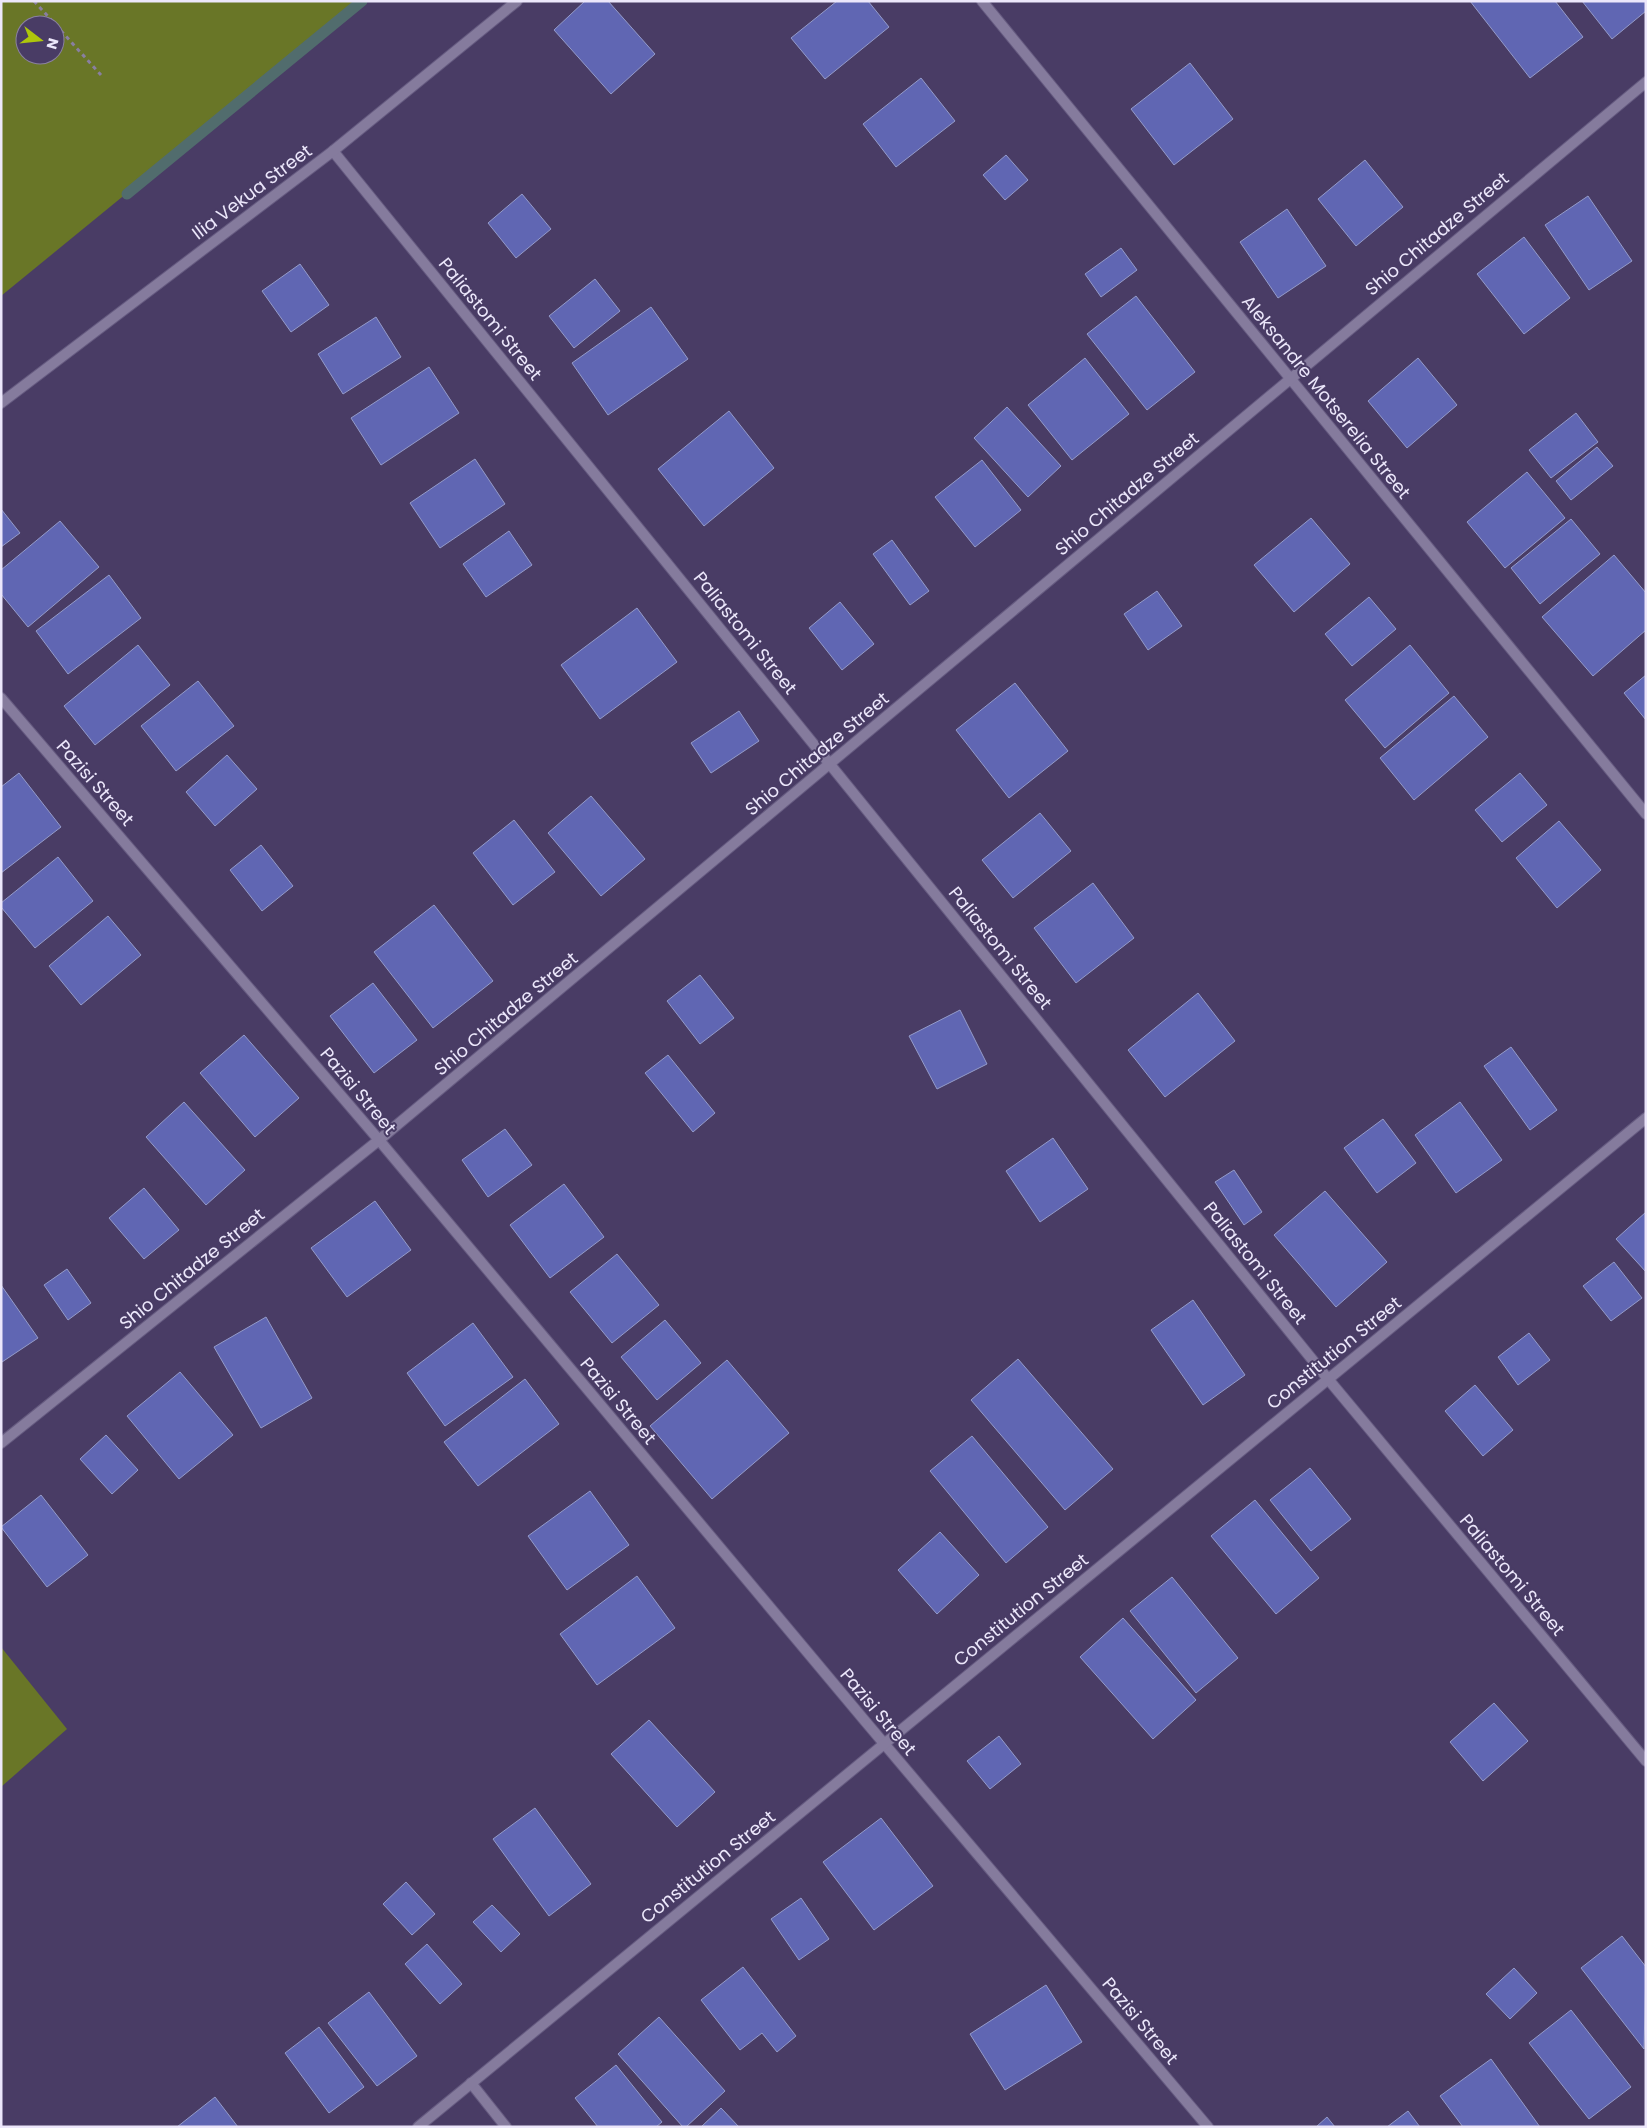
<svg xmlns="http://www.w3.org/2000/svg" width="1647" height="2128" viewBox="0 0 1647 2128" font-family="Poppins,sans-serif">
<rect width="100%" height="100%" fill="#493c65"/>
<g fill="#697627" fill-rule="evenodd">
<path d="M 1,1 L 362,1 L 1,296 ZM 25,25 L 55,25 L 55,55 L 25,55 Z"/>
<path d="M 1,1647 L 67,1729 L 1,1787 Z"/>
</g>
<g fill="none" stroke-linecap="round" stroke-linejoin="round">
<path stroke="#516c6d" stroke-width="11" d="M 127,194 L 362,1"/>
</g>
<g fill="#6066b3" stroke="#949bca">
<path d="M 585,1 L 608,1 L 655,54 L 611,94 L 554,30 Z"/>
<path d="M 837,1 L 868,1 L 889,27 L 825,79 L 791,38 Z"/>
<path d="M 1470,1 L 1555,1 L 1583,37 L 1530,78 Z"/>
<path d="M 1582,1 L 1646,1 L 1646,11 L 1612,39 Z"/>
<path d="M 1190,63 L 1233,119 L 1174,165 L 1131,109 Z"/>
<path d="M 921,78 L 955,121 L 896,167 L 863,124 Z"/>
<path d="M 1006,155 L 1028,180 L 1005,200 L 983,175 Z"/>
<path d="M 1365,160 L 1403,207 L 1356,246 L 1318,199 Z"/>
<path d="M 522,194 L 551,229 L 516,258 L 488,223 Z"/>
<path d="M 1588,196 L 1632,261 L 1589,290 L 1545,225 Z"/>
<path d="M 1287,209 L 1326,266 L 1278,298 L 1240,242 Z"/>
<path d="M 1524,237 L 1570,298 L 1524,334 L 1477,274 Z"/>
<path d="M 1121,248 L 1137,270 L 1101,297 L 1085,274 Z"/>
<path d="M 300,264 L 329,305 L 291,332 L 262,291 Z"/>
<path d="M 595,279 L 620,311 L 574,348 L 549,316 Z"/>
<path d="M 1136,296 L 1195,372 L 1147,410 L 1087,334 Z"/>
<path d="M 651,307 L 688,359 L 608,415 L 572,363 Z"/>
<path d="M 376,317 L 401,357 L 343,394 L 318,354 Z"/>
<path d="M 1085,358 L 1129,414 L 1072,460 L 1028,405 Z"/>
<path d="M 1418,358 L 1457,405 L 1407,448 L 1368,401 Z"/>
<path d="M 429,367 L 459,413 L 381,465 L 351,418 Z"/>
<path d="M 1007,407 L 1061,466 L 1028,497 L 974,438 Z"/>
<path d="M 729,411 L 774,468 L 704,526 L 658,469 Z"/>
<path d="M 1576,413 L 1598,442 L 1551,478 L 1529,450 Z"/>
<path d="M 1597,447 L 1613,466 L 1571,500 L 1556,481 Z"/>
<path d="M 475,459 L 505,504 L 440,548 L 410,503 Z"/>
<path d="M 982,460 L 1021,510 L 975,547 L 935,497 Z"/>
<path d="M 1527,472 L 1565,518 L 1505,568 L 1467,522 Z"/>
<path d="M 1,509 L 20,533 L 1,547 Z"/>
<path d="M 1311,518 L 1350,564 L 1294,612 L 1254,565 Z"/>
<path d="M 1571,519 L 1600,554 L 1540,604 L 1511,568 Z"/>
<path d="M 60,521 L 99,567 L 28,627 L 1,594 L 1,570 Z"/>
<path d="M 509,531 L 532,565 L 486,597 L 463,564 Z"/>
<path d="M 892,540 L 929,591 L 910,605 L 873,554 Z"/>
<path d="M 1614,555 L 1646,593 L 1646,630 L 1593,676 L 1542,617 Z"/>
<path d="M 109,575 L 141,618 L 68,674 L 36,631 Z"/>
<path d="M 1157,591 L 1182,626 L 1148,650 L 1124,614 Z"/>
<path d="M 1369,597 L 1396,629 L 1352,666 L 1325,634 Z"/>
<path d="M 840,602 L 874,644 L 842,670 L 809,628 Z"/>
<path d="M 637,608 L 677,662 L 600,719 L 561,665 Z"/>
<path d="M 138,645 L 170,685 L 95,745 L 64,706 Z"/>
<path d="M 1410,645 L 1449,693 L 1385,748 L 1345,700 Z"/>
<path d="M 1646,675 L 1646,720 L 1624,693 Z"/>
<path d="M 198,681 L 234,726 L 176,771 L 141,726 Z"/>
<path d="M 1015,683 L 1068,751 L 1009,798 L 956,730 Z"/>
<path d="M 1454,696 L 1488,737 L 1414,800 L 1380,758 Z"/>
<path d="M 739,711 L 759,741 L 711,773 L 691,743 Z"/>
<path d="M 227,755 L 257,789 L 215,826 L 186,792 Z"/>
<path d="M 19,773 L 61,827 L 1,873 L 1,787 Z"/>
<path d="M 1520,773 L 1547,805 L 1502,842 L 1475,810 Z"/>
<path d="M 591,796 L 645,859 L 601,896 L 548,833 Z"/>
<path d="M 1040,813 L 1071,851 L 1013,898 L 982,860 Z"/>
<path d="M 514,820 L 555,872 L 513,905 L 473,853 Z"/>
<path d="M 1559,821 L 1601,870 L 1557,908 L 1516,858 Z"/>
<path d="M 261,845 L 293,886 L 262,911 L 230,870 Z"/>
<path d="M 58,857 L 93,901 L 35,948 L 1,907 L 1,903 Z"/>
<path d="M 1093,883 L 1134,938 L 1076,983 L 1034,928 Z"/>
<path d="M 434,905 L 493,981 L 433,1028 L 374,952 Z"/>
<path d="M 108,916 L 141,955 L 81,1005 L 49,966 Z"/>
<path d="M 700,975 L 734,1018 L 700,1044 L 667,1001 Z"/>
<path d="M 373,983 L 417,1040 L 374,1073 L 330,1016 Z"/>
<path d="M 1198,993 L 1235,1041 L 1165,1097 L 1128,1050 Z"/>
<path d="M 960,1010 L 987,1064 L 937,1089 L 909,1036 Z"/>
<path d="M 244,1035 L 299,1098 L 255,1137 L 200,1073 Z"/>
<path d="M 1511,1047 L 1557,1110 L 1530,1130 L 1484,1066 Z"/>
<path d="M 668,1055 L 715,1113 L 693,1132 L 645,1073 Z"/>
<path d="M 184,1102 L 245,1170 L 206,1205 L 146,1137 Z"/>
<path d="M 1460,1102 L 1502,1160 L 1456,1193 L 1415,1135 Z"/>
<path d="M 1383,1119 L 1416,1163 L 1377,1193 L 1344,1148 Z"/>
<path d="M 505,1129 L 532,1165 L 488,1197 L 462,1160 Z"/>
<path d="M 1053,1138 L 1088,1189 L 1040,1222 L 1006,1171 Z"/>
<path d="M 1234,1170 L 1262,1212 L 1244,1225 L 1215,1182 Z"/>
<path d="M 564,1184 L 604,1237 L 550,1278 L 510,1225 Z"/>
<path d="M 144,1188 L 179,1230 L 144,1259 L 109,1218 Z"/>
<path d="M 1325,1191 L 1387,1262 L 1336,1307 L 1274,1235 Z"/>
<path d="M 375,1201 L 411,1250 L 347,1297 L 311,1248 Z"/>
<path d="M 1646,1212 L 1646,1272 L 1616,1239 Z"/>
<path d="M 617,1254 L 659,1305 L 612,1343 L 570,1292 Z"/>
<path d="M 1614,1262 L 1642,1298 L 1611,1321 L 1583,1286 Z"/>
<path d="M 67,1269 L 91,1303 L 68,1320 L 44,1285 Z"/>
<path d="M 1,1285 L 38,1338 L 2,1362 L 1,1361 Z"/>
<path d="M 1193,1300 L 1245,1375 L 1203,1405 L 1151,1330 Z"/>
<path d="M 266,1317 L 312,1398 L 261,1428 L 214,1347 Z"/>
<path d="M 665,1320 L 701,1363 L 657,1400 L 621,1357 Z"/>
<path d="M 473,1323 L 513,1377 L 445,1426 L 407,1373 Z"/>
<path d="M 1529,1333 L 1550,1360 L 1518,1385 L 1498,1357 Z"/>
<path d="M 1018,1359 L 1113,1469 L 1065,1510 L 971,1400 Z"/>
<path d="M 727,1360 L 789,1433 L 712,1499 L 650,1426 Z"/>
<path d="M 180,1372 L 233,1435 L 179,1479 L 127,1416 Z"/>
<path d="M 525,1379 L 559,1424 L 478,1486 L 444,1442 Z"/>
<path d="M 1475,1385 L 1513,1430 L 1483,1456 L 1445,1411 Z"/>
<path d="M 106,1435 L 138,1470 L 112,1494 L 80,1459 Z"/>
<path d="M 972,1436 L 1048,1527 L 1006,1563 L 930,1471 Z"/>
<path d="M 1310,1468 L 1351,1519 L 1311,1551 L 1270,1500 Z"/>
<path d="M 590,1491 L 629,1545 L 567,1590 L 528,1536 Z"/>
<path d="M 41,1495 L 88,1555 L 47,1587 L 1,1527 Z"/>
<path d="M 1255,1500 L 1319,1578 L 1276,1614 L 1211,1536 Z"/>
<path d="M 940,1532 L 979,1575 L 937,1614 L 898,1570 Z"/>
<path d="M 637,1576 L 675,1628 L 597,1685 L 560,1634 Z"/>
<path d="M 1172,1577 L 1238,1658 L 1196,1693 L 1130,1611 Z"/>
<path d="M 1123,1618 L 1196,1700 L 1153,1739 L 1080,1657 Z"/>
<path d="M 1494,1703 L 1528,1741 L 1483,1781 L 1450,1742 Z"/>
<path d="M 649,1720 L 715,1792 L 677,1827 L 611,1754 Z"/>
<path d="M 999,1736 L 1021,1764 L 990,1789 L 967,1761 Z"/>
<path d="M 535,1808 L 591,1884 L 549,1916 L 493,1839 Z"/>
<path d="M 881,1818 L 933,1886 L 874,1930 L 823,1862 Z"/>
<path d="M 406,1882 L 435,1914 L 412,1935 L 383,1904 Z"/>
<path d="M 801,1898 L 829,1939 L 799,1960 L 771,1919 Z"/>
<path d="M 492,1905 L 520,1934 L 501,1952 L 473,1922 Z"/>
<path d="M 1622,1936 L 1646,1967 L 1644,2049 L 1581,1968 Z"/>
<path d="M 427,1944 L 462,1984 L 440,2004 L 405,1964 Z"/>
<path d="M 743,1967 L 796,2036 L 777,2052 L 762,2033 L 740,2050 L 701,2000 Z"/>
<path d="M 1514,1968 L 1537,1993 L 1510,2019 L 1486,1994 Z"/>
<path d="M 1046,1985 L 1082,2042 L 1005,2090 L 970,2034 Z"/>
<path d="M 369,1992 L 417,2056 L 377,2086 L 328,2023 Z"/>
<path d="M 1571,2010 L 1631,2087 L 1589,2119 L 1529,2043 Z"/>
<path d="M 659,2017 L 725,2091 L 686,2127 L 683,2127 L 618,2054 Z"/>
<path d="M 319,2027 L 364,2087 L 329,2113 L 285,2053 Z"/>
<path d="M 1491,2059 L 1540,2127 L 1463,2127 L 1440,2096 Z"/>
<path d="M 616,2065 L 662,2122 L 656,2127 L 598,2127 L 575,2098 Z"/>
<path d="M 215,2097 L 238,2127 L 177,2127 Z"/>
<path d="M 721,2108 L 739,2127 L 701,2127 Z"/>
<path d="M 1408,2111 L 1420,2127 L 1387,2127 Z"/>
<path d="M 1327,2117 L 1335,2127 L 1316,2127 Z"/>
</g>
<g fill="none" stroke-linecap="round" stroke-linejoin="round">
<g stroke="#665b80" stroke-width="12">
<g id="minor">
<path d="M 982,1 L 1646,814"/>
<path d="M 333,151 L 1328,1379 L 1646,1761"/>
<path d="M 1,403 L 333,151 L 517,1"/>
<path d="M 1,698 L 379,1140 L 865,1721 L 1208,2127"/>
<path d="M 1,1443 L 379,1140 L 1646,82"/>
<path d="M 471,2083 L 506,2127"/>
<path d="M 418,2127 L 1646,1118"/>
</g>
</g>
<path stroke="#897fa0" stroke-width="3" stroke-dasharray="4 4" stroke-linecap="butt" d="M 34,1 L 101,75"/>
<use href="#minor" stroke="#857b9d" stroke-width="10"/>
</g>
<g text-anchor="middle" stroke-width="4" stroke-linejoin="round" paint-order="stroke">
<g font-size="18" fill="#ece7fb" stroke="#493c65">
<text transform="translate(252 192) rotate(-37)" y="6">Ilia Vekua Street</text>
<text transform="translate(1437 234) rotate(-40)" y="6">Shio Chitadze Street</text>
<text transform="translate(490 319) rotate(51)" y="6">Paliastomi Street</text>
<text transform="translate(1326 397) rotate(51)" y="6">Aleksandre Motserelia Street</text>
<text transform="translate(1127 494) rotate(-40)" y="6">Shio Chitadze Street</text>
<text transform="translate(745 633) rotate(51)" y="6">Paliastomi Street</text>
<text transform="translate(817 754) rotate(-40)" y="6">Shio Chitadze Street</text>
<text transform="translate(95 783) rotate(49)" y="6">Pazisi Street</text>
<text transform="translate(1000 948) rotate(51)" y="6">Paliastomi Street</text>
<text transform="translate(506 1014) rotate(-40)" y="6">Shio Chitadze Street</text>
<text transform="translate(358 1091) rotate(50)" y="6">Pazisi Street</text>
<text transform="translate(1255 1263) rotate(51)" y="6">Paliastomi Street</text>
<text transform="translate(192 1269) rotate(-39)" y="6">Shio Chitadze Street</text>
<text transform="translate(1334 1353) rotate(-39)" y="6">Constitution Street</text>
<text transform="translate(618 1401) rotate(50)" y="6">Pazisi Street</text>
<text transform="translate(1512 1575) rotate(50)" y="6">Paliastomi Street</text>
<text transform="translate(1021 1610) rotate(-39)" y="6">Constitution Street</text>
<text transform="translate(878 1712) rotate(50)" y="6">Pazisi Street</text>
<text transform="translate(708 1867) rotate(-39)" y="6">Constitution Street</text>
<text transform="translate(1140 2021) rotate(50)" y="6">Pazisi Street</text>
</g>
</g>
<rect width="1647" height="2128" fill="none" stroke="#ece7fb" stroke-width="5"/>
<g transform="translate(40 40) rotate(106)"><circle r="24" fill="#493c65" stroke="#8a80a1"/>
<path d="M0-4L9 19L0 12L-9 19Z" fill="#aec60b"/>
<text y="-8" font-size="14" font-weight="bold" text-anchor="middle" fill="#ece7fb">N</text>
</g>
</svg>
